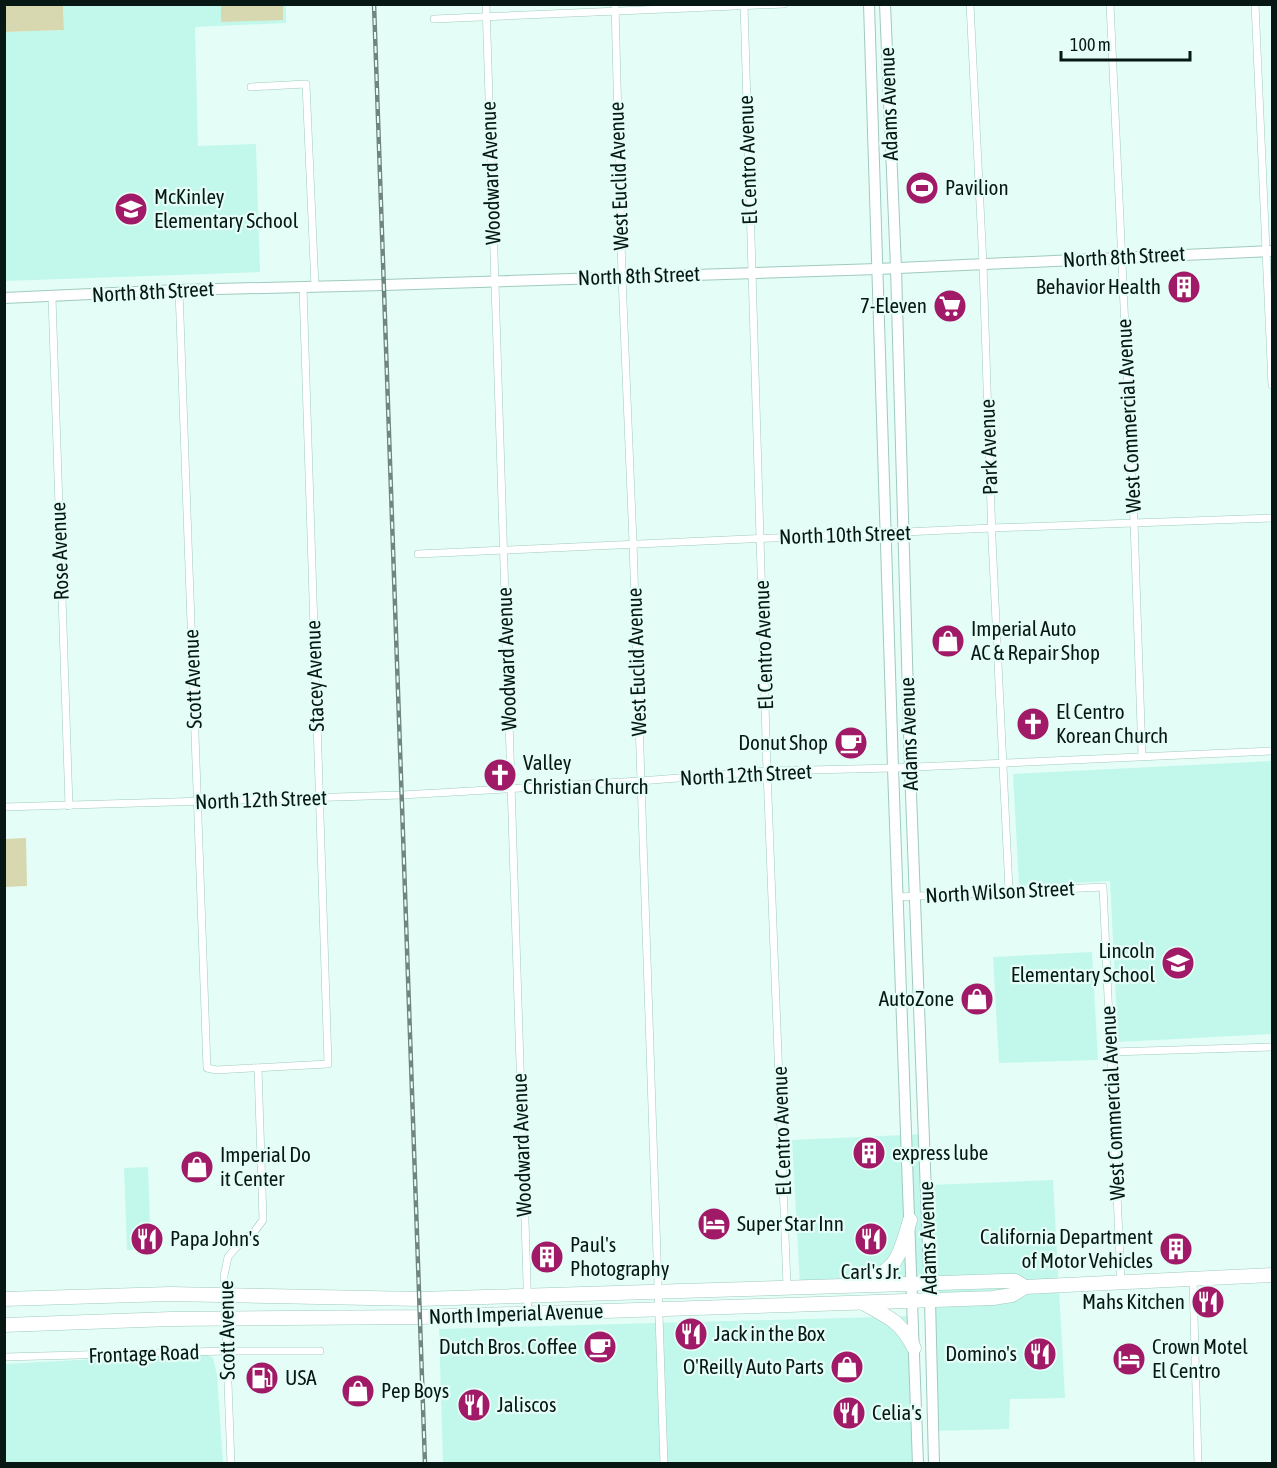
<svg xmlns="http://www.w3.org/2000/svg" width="1277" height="1468" viewBox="0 0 1277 1468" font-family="'Asap Condensed',sans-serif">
<rect width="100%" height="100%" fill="#e4fef7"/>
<g fill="#c2f8eb">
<path d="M 63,5 L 286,5 L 286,23 L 195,27 L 198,146 L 256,144 L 260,272 L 5,281 L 4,32 L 64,30 Z"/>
<path d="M 1272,761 L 1272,1034 L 1118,1042 L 1110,881 L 1019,886 L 1013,774 Z"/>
<path d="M 1092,952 L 1098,1060 L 999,1063 L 993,957 Z"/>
<path d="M 925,1134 L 927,1185 L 1053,1180 L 1065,1398 L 1010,1399 L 1009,1429 L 933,1431 L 930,1283 L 800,1286 L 792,1140 Z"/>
<path d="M 148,1167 L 151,1249 L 127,1250 L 124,1168 Z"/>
<path d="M 913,1316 L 918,1463 L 443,1463 L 439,1329 Z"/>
<path d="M 203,1353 L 213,1358 L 217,1375 L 223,1463 L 5,1463 L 4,1364 Z"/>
</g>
<g fill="#d7d8b0">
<path d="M 4,5 L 63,5 L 64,30 L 5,32 Z"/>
<path d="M 221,5 L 283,5 L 283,20 L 221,22 Z"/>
<path d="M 26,838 L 27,886 L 5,887 L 5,839 Z"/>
</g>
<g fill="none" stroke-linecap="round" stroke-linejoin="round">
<g stroke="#9fcabf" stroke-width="8">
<g id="street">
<path d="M 486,4 L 528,1314"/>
<path d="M 615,4 L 622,277 L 633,543 L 664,1464"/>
<path d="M 744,4 L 767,771 L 787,1286"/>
<path d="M 970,4 L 983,264 L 992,539 L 1009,890"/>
<path d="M 1110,4 L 1134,522 L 1142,756"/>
<path d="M 1255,4 L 1272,385"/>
<path d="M 434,19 L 784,4"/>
<path d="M 251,87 L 306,84 L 315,287"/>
<path d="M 179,290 L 207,1068 L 216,1070 L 328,1064 L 303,287"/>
<path d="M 52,297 L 69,806"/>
<path d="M 418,554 L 992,528 L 1272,518"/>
<path d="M 4,807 L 402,795 L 640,781 L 767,771 L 893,768 L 1272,751"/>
<path d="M 898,897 L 1103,887 L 1121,1282"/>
<path d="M 1111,1052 L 1272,1047"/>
<path d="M 1193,1279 L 1198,1464"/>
<path d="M 4,1357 L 227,1351 L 320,1351"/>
<path d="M 231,1464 L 224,1276 L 228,1257 L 240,1243 L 254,1232 L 263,1220 L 258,1068"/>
</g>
</g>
<g stroke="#9fcabf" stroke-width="12">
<g id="secondary">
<path d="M 4,298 L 179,290 L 384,285 L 877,269 L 1272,251"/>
<path d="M 930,1300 L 934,1464"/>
<path d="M 912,1301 L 918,1464"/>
</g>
</g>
<g stroke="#9fcabf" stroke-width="12">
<g id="primary">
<path d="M 869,4 L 893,768 L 912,1301"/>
<path d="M 885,4 L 896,268 L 910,767 L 930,1300"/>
</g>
</g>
<g stroke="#9fcabf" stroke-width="15">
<g id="highway">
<path d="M 864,1280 C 899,1272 901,1249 910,1220"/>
<path d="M 4,1299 L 170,1294 L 420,1299 L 1004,1281 L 1015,1281 L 1025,1287"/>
<path d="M 863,1303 C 888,1317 901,1321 914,1348"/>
<path d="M 4,1325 L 171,1319 L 420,1317 L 788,1305 L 993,1298 L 1012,1295 L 1025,1287 L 1272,1275"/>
</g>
</g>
<use href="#street" stroke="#fff" stroke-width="7"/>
<use href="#secondary" stroke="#fff" stroke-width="10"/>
<use href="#primary" stroke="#fff" stroke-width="10"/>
<use href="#highway" stroke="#fff" stroke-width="14"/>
<g stroke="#708480" stroke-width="4.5">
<path id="rail" d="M 374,4 L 425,1464"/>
</g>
<use href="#rail" stroke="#e4fef7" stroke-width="2" stroke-dasharray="7" stroke-linecap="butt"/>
</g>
<defs>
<g id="stadium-disc" transform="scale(1.725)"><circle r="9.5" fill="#a01a67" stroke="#e4fef7"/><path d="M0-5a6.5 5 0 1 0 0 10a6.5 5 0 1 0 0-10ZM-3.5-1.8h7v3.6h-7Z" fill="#fff"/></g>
<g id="school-disc" transform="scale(1.725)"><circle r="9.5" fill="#a01a67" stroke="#e4fef7"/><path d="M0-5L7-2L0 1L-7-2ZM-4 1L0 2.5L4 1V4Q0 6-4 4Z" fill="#fff"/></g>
<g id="building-disc" transform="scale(1.725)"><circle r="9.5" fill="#a01a67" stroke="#e4fef7"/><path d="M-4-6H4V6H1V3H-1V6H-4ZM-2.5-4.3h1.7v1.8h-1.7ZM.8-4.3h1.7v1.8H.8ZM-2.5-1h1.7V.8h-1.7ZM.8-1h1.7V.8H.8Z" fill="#fff"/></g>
<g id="supermarket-disc" transform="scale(1.725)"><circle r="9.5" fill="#a01a67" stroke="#e4fef7"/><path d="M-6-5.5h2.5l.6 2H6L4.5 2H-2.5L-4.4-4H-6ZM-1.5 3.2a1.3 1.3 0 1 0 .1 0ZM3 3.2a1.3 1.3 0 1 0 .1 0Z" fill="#fff"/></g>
<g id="shop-disc" transform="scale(1.725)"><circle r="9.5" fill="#a01a67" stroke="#e4fef7"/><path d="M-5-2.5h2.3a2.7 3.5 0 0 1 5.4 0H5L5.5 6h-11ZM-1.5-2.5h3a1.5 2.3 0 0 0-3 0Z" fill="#fff"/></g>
<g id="church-disc" transform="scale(1.725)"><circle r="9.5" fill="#a01a67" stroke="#e4fef7"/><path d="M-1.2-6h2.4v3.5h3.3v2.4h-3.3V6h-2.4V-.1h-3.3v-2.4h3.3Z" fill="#fff"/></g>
<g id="cafe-disc" transform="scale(1.725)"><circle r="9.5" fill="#a01a67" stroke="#e4fef7"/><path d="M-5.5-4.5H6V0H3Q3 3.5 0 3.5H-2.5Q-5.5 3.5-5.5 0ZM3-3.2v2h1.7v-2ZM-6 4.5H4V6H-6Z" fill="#fff"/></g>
<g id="hotel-disc" transform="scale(1.725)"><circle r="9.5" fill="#a01a67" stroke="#e4fef7"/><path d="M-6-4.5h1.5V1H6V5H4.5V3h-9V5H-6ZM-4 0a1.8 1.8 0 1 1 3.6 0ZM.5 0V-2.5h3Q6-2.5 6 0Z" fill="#fff"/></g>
<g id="restaurant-disc" transform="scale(1.725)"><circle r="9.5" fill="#a01a67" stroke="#e4fef7"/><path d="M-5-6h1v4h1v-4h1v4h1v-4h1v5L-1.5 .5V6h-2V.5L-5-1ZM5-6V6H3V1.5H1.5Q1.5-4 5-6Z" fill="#fff"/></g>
<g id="fuel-disc" transform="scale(1.725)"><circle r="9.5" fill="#a01a67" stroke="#e4fef7"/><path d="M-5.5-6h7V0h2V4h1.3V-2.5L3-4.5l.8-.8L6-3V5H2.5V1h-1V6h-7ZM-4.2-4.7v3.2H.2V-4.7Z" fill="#fff"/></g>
</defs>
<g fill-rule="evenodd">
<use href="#stadium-disc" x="922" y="188"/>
<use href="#school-disc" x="131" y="209"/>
<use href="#building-disc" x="1184" y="287"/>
<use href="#supermarket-disc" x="950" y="306"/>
<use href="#shop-disc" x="948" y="641"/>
<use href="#church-disc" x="1033" y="724"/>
<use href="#cafe-disc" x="851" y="743"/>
<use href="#church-disc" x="500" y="775"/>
<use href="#school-disc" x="1178" y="963"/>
<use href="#shop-disc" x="977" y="999"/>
<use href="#building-disc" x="869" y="1153"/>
<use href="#shop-disc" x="197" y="1167"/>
<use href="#hotel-disc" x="714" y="1224"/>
<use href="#restaurant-disc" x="147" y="1239"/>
<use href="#restaurant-disc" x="871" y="1239"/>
<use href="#building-disc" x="1176" y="1249"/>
<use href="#building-disc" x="547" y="1257"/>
<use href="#restaurant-disc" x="1208" y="1302"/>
<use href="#restaurant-disc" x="691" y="1334"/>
<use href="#cafe-disc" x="600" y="1347"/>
<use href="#restaurant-disc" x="1040" y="1354"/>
<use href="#hotel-disc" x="1129" y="1359"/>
<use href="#shop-disc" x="847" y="1367"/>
<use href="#fuel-disc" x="262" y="1378"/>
<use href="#shop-disc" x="358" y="1391"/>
<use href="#restaurant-disc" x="474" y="1405"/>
<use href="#restaurant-disc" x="849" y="1413"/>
</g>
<g text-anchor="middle" stroke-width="4.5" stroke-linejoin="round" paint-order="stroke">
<g font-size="21" fill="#071714" stroke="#e4fef7">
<text transform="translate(889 104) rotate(-92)" y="7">Adams Avenue</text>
<text transform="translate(748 160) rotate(-92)" y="7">El Centro Avenue</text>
<text transform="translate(491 173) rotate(-92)" y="7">Woodward Avenue</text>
<text transform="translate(619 176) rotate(-92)" y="7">West Euclid Avenue</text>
<text transform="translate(1124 257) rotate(-3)" y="7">North 8th Street</text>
<text transform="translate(639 276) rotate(-2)" y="7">North 8th Street</text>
<text transform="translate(153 292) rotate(-3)" y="7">North 8th Street</text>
<text transform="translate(1129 416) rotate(-93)" y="7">West Commercial Avenue</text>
<text transform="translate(989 447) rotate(-92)" y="7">Park Avenue</text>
<text transform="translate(845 535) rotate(-2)" y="7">North 10th Street</text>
<text transform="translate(60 551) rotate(-92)" y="7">Rose Avenue</text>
<text transform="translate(764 645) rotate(-92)" y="7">El Centro Avenue</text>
<text transform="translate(507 659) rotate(-92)" y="7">Woodward Avenue</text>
<text transform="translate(637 662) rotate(-92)" y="7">West Euclid Avenue</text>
<text transform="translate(315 676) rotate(-92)" y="7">Stacey Avenue</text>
<text transform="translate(193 679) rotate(-92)" y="7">Scott Avenue</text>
<text transform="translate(909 734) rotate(-92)" y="7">Adams Avenue</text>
<text transform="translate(746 775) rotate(-3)" y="7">North 12th Street</text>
<text transform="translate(261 800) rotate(-2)" y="7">North 12th Street</text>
<text transform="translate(1000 892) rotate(-3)" y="7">North Wilson Street</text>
<text transform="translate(1113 1103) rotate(-93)" y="7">West Commercial Avenue</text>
<text transform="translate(782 1131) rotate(-92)" y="7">El Centro Avenue</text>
<text transform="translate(522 1145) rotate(-92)" y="7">Woodward Avenue</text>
<text transform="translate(928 1238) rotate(-92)" y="7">Adams Avenue</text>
<text transform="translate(516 1314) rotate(-2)" y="7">North Imperial Avenue</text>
<text transform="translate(227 1330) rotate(-91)" y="7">Scott Avenue</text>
<text transform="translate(144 1354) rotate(-2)" y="7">Frontage Road</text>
</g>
<g font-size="21" fill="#071714" stroke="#e4fef7" text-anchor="start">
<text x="945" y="195">Pavilion</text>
<text x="154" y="204">McKinley<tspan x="154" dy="24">Elementary School</tspan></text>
<text x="1161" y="294" text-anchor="end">Behavior Health</text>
<text x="927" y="313" text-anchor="end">7-Eleven</text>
<text x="971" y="636">Imperial Auto<tspan x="971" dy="24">AC &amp; Repair Shop</tspan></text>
<text x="1056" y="719">El Centro<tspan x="1056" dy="24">Korean Church</tspan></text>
<text x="828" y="750" text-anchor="end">Donut Shop</text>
<text x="523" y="770">Valley<tspan x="523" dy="24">Christian Church</tspan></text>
<text x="1155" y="958" text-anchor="end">Lincoln<tspan x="1155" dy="24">Elementary School</tspan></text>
<text x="954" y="1006" text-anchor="end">AutoZone</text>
<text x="892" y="1160">express lube</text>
<text x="220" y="1162">Imperial Do<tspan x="220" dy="24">it Center</tspan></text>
<text x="737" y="1231">Super Star Inn</text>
<text x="1153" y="1244" text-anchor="end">California Department<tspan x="1153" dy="24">of Motor Vehicles</tspan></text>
<text x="170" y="1246">Papa John's</text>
<text x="570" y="1252">Paul's<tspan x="570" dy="24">Photography</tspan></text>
<text x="871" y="1279" text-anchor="middle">Carl's Jr.</text>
<text x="1185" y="1309" text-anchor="end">Mahs Kitchen</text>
<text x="714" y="1341">Jack in the Box</text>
<text x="577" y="1354" text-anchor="end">Dutch Bros. Coffee</text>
<text x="1152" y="1354">Crown Motel<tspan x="1152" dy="24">El Centro</tspan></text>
<text x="1017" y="1361" text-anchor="end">Domino's</text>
<text x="824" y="1374" text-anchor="end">O'Reilly Auto Parts</text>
<text x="285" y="1385">USA</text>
<text x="381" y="1398">Pep Boys</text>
<text x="497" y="1412">Jaliscos</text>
<text x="872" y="1420">Celia's</text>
</g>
</g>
<rect width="1277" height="1468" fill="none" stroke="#071714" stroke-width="12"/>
<path d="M1061 51v9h129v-9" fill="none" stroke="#071714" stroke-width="3"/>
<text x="1070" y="51" font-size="18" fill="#071714" stroke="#e4fef7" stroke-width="4.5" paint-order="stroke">100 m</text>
</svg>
